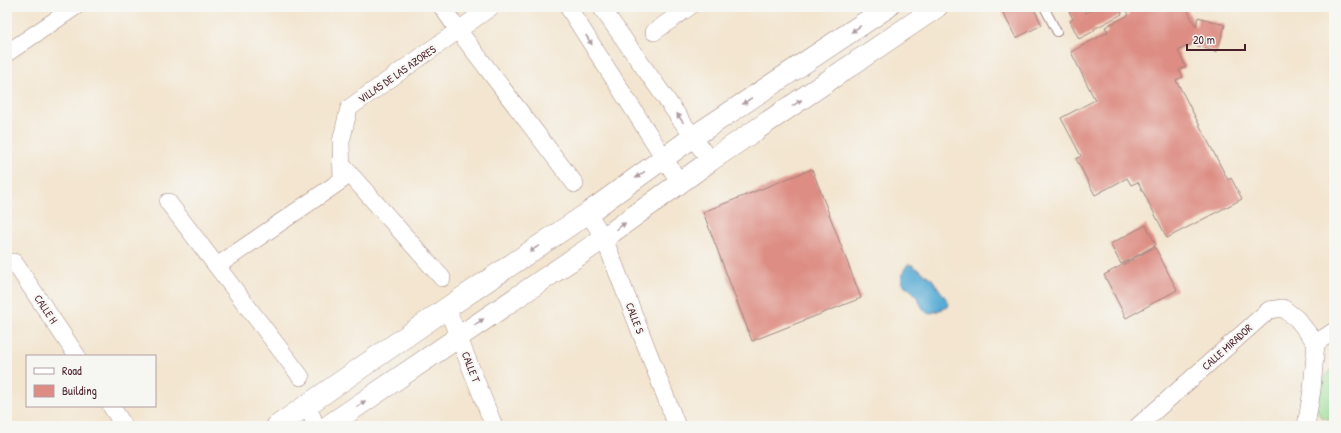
<svg xmlns="http://www.w3.org/2000/svg" width="1341" height="433" viewBox="0 0 1341 433" font-family="'Patrick Hand',sans-serif">
<rect width="100%" height="100%" fill="#f6f6f2"/>
<filter id="ink" filterUnits="userSpaceOnUse"><feTurbulence type="fractalNoise" baseFrequency=".025" numOctaves="2"/><feDisplacementMap in="SourceGraphic" scale="8" xChannelSelector="R" yChannelSelector="G"/><feConvolveMatrix kernelMatrix="1 2 1 2 8 2 1 2 1" color-interpolation-filters="sRGB"/></filter>
<filter id="wash" filterUnits="userSpaceOnUse"><feTurbulence type="fractalNoise" baseFrequency=".012" numOctaves="4" result="noise"/><feDisplacementMap in="SourceGraphic" scale="16" xChannelSelector="R" yChannelSelector="G"/><feGaussianBlur stdDeviation="0.9" result="paint"/><feColorMatrix in="noise" values="0 0 0 0 0 0 0 0 0 0 0 0 0 0 0 0 0 1.4 0 .05"/><feComposite in="paint" operator="in"/></filter>
<g filter="url(#wash)">
<rect width="100%" height="100%" fill="#f3e5cf"/>
<path fill="#99dd95" stroke="#727e60" d="M 1334,368 L 1334,417 L 1329,419 L 1322,417 L 1312,404 L 1317,385 L 1328,373 Z"/>
<path fill="#59abd4" stroke="#526580" d="M 908,264 L 912,265 L 932,279 L 949,303 L 948,307 L 929,314 C 920,309 919,297 912,291 C 908,288 904,286 902,282 C 900,277 905,267 908,264 Z"/>
<g id="blocks">
<g fill="#dd8d83">
<path d="M 1006,7 L 1033,7 L 1042,25 L 1016,38 L 1001,9 Z"/>
<path d="M 1067,7 L 1083,7 L 1086,13 L 1097,7 L 1118,7 L 1122,14 L 1094,29 L 1094,31 L 1079,39 L 1070,21 L 1073,19 Z"/>
<path d="M 1125,7 L 1186,7 L 1196,27 L 1198,17 L 1225,25 L 1217,52 L 1191,44 L 1178,51 L 1186,67 L 1179,70 L 1183,77 L 1176,80 L 1228,180 L 1231,178 L 1242,199 L 1167,238 L 1138,182 L 1131,185 L 1127,178 L 1095,195 L 1076,159 L 1081,156 L 1061,118 L 1095,100 L 1071,52 L 1108,32 L 1105,27 L 1129,15 Z"/>
<path d="M 812,169 L 861,298 L 752,341 L 703,212 Z"/>
<path d="M 1146,225 L 1156,245 L 1121,264 L 1110,244 Z"/>
<path d="M 1155,247 L 1177,290 L 1126,318 L 1104,275 Z"/>
</g>
</g>
</g>
<g filter="url(#ink)">
<use href="#blocks" fill-opacity="0" stroke="#9e827d" stroke-width="1"/>
<g fill="none" stroke-linecap="round" stroke-linejoin="round">
<g stroke="#9e827d" stroke-width="10">
<path id="service" d="M 1044,7 L 1057,32"/>
</g>
<g stroke="#9e827d" stroke-width="18">
<g id="minor">
<path d="M 442,7 L 458,30 L 575,184"/>
<path d="M 568,7 L 680,183"/>
<path d="M 601,7 L 710,161"/>
<path d="M 654,32 L 689,7"/>
<path d="M 7,53 L 75,7"/>
<path d="M 342,165 L 442,278"/>
<path d="M 168,202 L 301,377"/>
<path d="M 588,213 L 604,238 L 677,426"/>
<path d="M 14,262 L 77,356"/>
<path d="M 217,266 L 342,180 L 341,142 L 349,108 L 491,7"/>
<path d="M 447,308 L 494,426"/>
<path d="M 1316,343 L 1334,331"/>
<path d="M 307,405 L 316,426"/>
<path d="M 111,406 L 124,426"/>
<path d="M 1138,426 L 1269,310 L 1283,308 L 1297,319 L 1316,343"/>
<path d="M 1306,426 L 1312,390 L 1316,343"/>
</g>
</g>
<g stroke="#9e827d" stroke-width="22">
<g id="tertiary">
<path d="M 277,426 L 447,308 L 588,213 L 693,137 L 888,7"/>
<path d="M 328,426 L 604,238 L 710,161 L 937,7"/>
</g>
</g>
<use href="#service" stroke="#fff" stroke-width="8"/>
<use href="#minor" stroke="#fff" stroke-width="17"/>
<use href="#tertiary" stroke="#fff" stroke-width="21"/>
</g>
<defs><path id="oneway-solid" d="M-6-.8H1V-3.2L6.5 0L1 3.2V.8H-6Z"/></defs>
<g fill="#ae9aa0">
<use href="#oneway-solid" transform="translate(856 29) rotate(146)"/>
<use href="#oneway-solid" transform="translate(589 40) rotate(57)"/>
<use href="#oneway-solid" transform="translate(747 101) rotate(146)"/>
<use href="#oneway-solid" transform="translate(797 103) rotate(-34)"/>
<use href="#oneway-solid" transform="translate(680 118) rotate(-125)"/>
<use href="#oneway-solid" transform="translate(640 175) rotate(144)"/>
<use href="#oneway-solid" transform="translate(621 226) rotate(-36)"/>
<use href="#oneway-solid" transform="translate(534 249) rotate(146)"/>
<use href="#oneway-solid" transform="translate(479 322) rotate(-34)"/>
<use href="#oneway-solid" transform="translate(361 404) rotate(-35)"/>
</g>
</g>
<g text-anchor="middle" stroke-width="4" stroke-linejoin="round" paint-order="stroke">
<g font-size="11" fill="#4a1f2b" stroke="#f6f6f2">
<text transform="translate(397 74) rotate(-35)" y="4">VILLAS DE LAS AZORES</text>
<text transform="translate(46 309) rotate(56)" y="4">CALLE H</text>
<text transform="translate(635 318) rotate(69)" y="4">CALLE S</text>
<text transform="translate(1227 347) rotate(-42)" y="4">CALLE MIRADOR</text>
<text transform="translate(471 367) rotate(69)" y="4">CALLE T</text>
</g>
</g>
<rect width="1341" height="433" fill="none" stroke="#f6f6f2" stroke-width="24"/>
<rect x="26" y="355" width="130" height="52" fill="#f6f6f2" stroke="#b1a0a2"/>
<rect x="34" y="368" width="20" height="6" fill="#ffffff" stroke="#b1a0a2"/>
<text x="62" y="375" font-size="12" fill="#4a1f2b">Road</text>
<rect x="34" y="385" width="20" height="12" fill="#dd8d83" stroke="#b1a0a2"/>
<text x="62" y="395" font-size="12" fill="#4a1f2b">Building</text>
<path d="M1187 44v6h58v-6" fill="none" stroke="#4a1f2b" stroke-width="2"/>
<text x="1193" y="44" font-size="12" fill="#4a1f2b" stroke="#f6f6f2" stroke-width="3" paint-order="stroke">20 m</text>
</svg>
